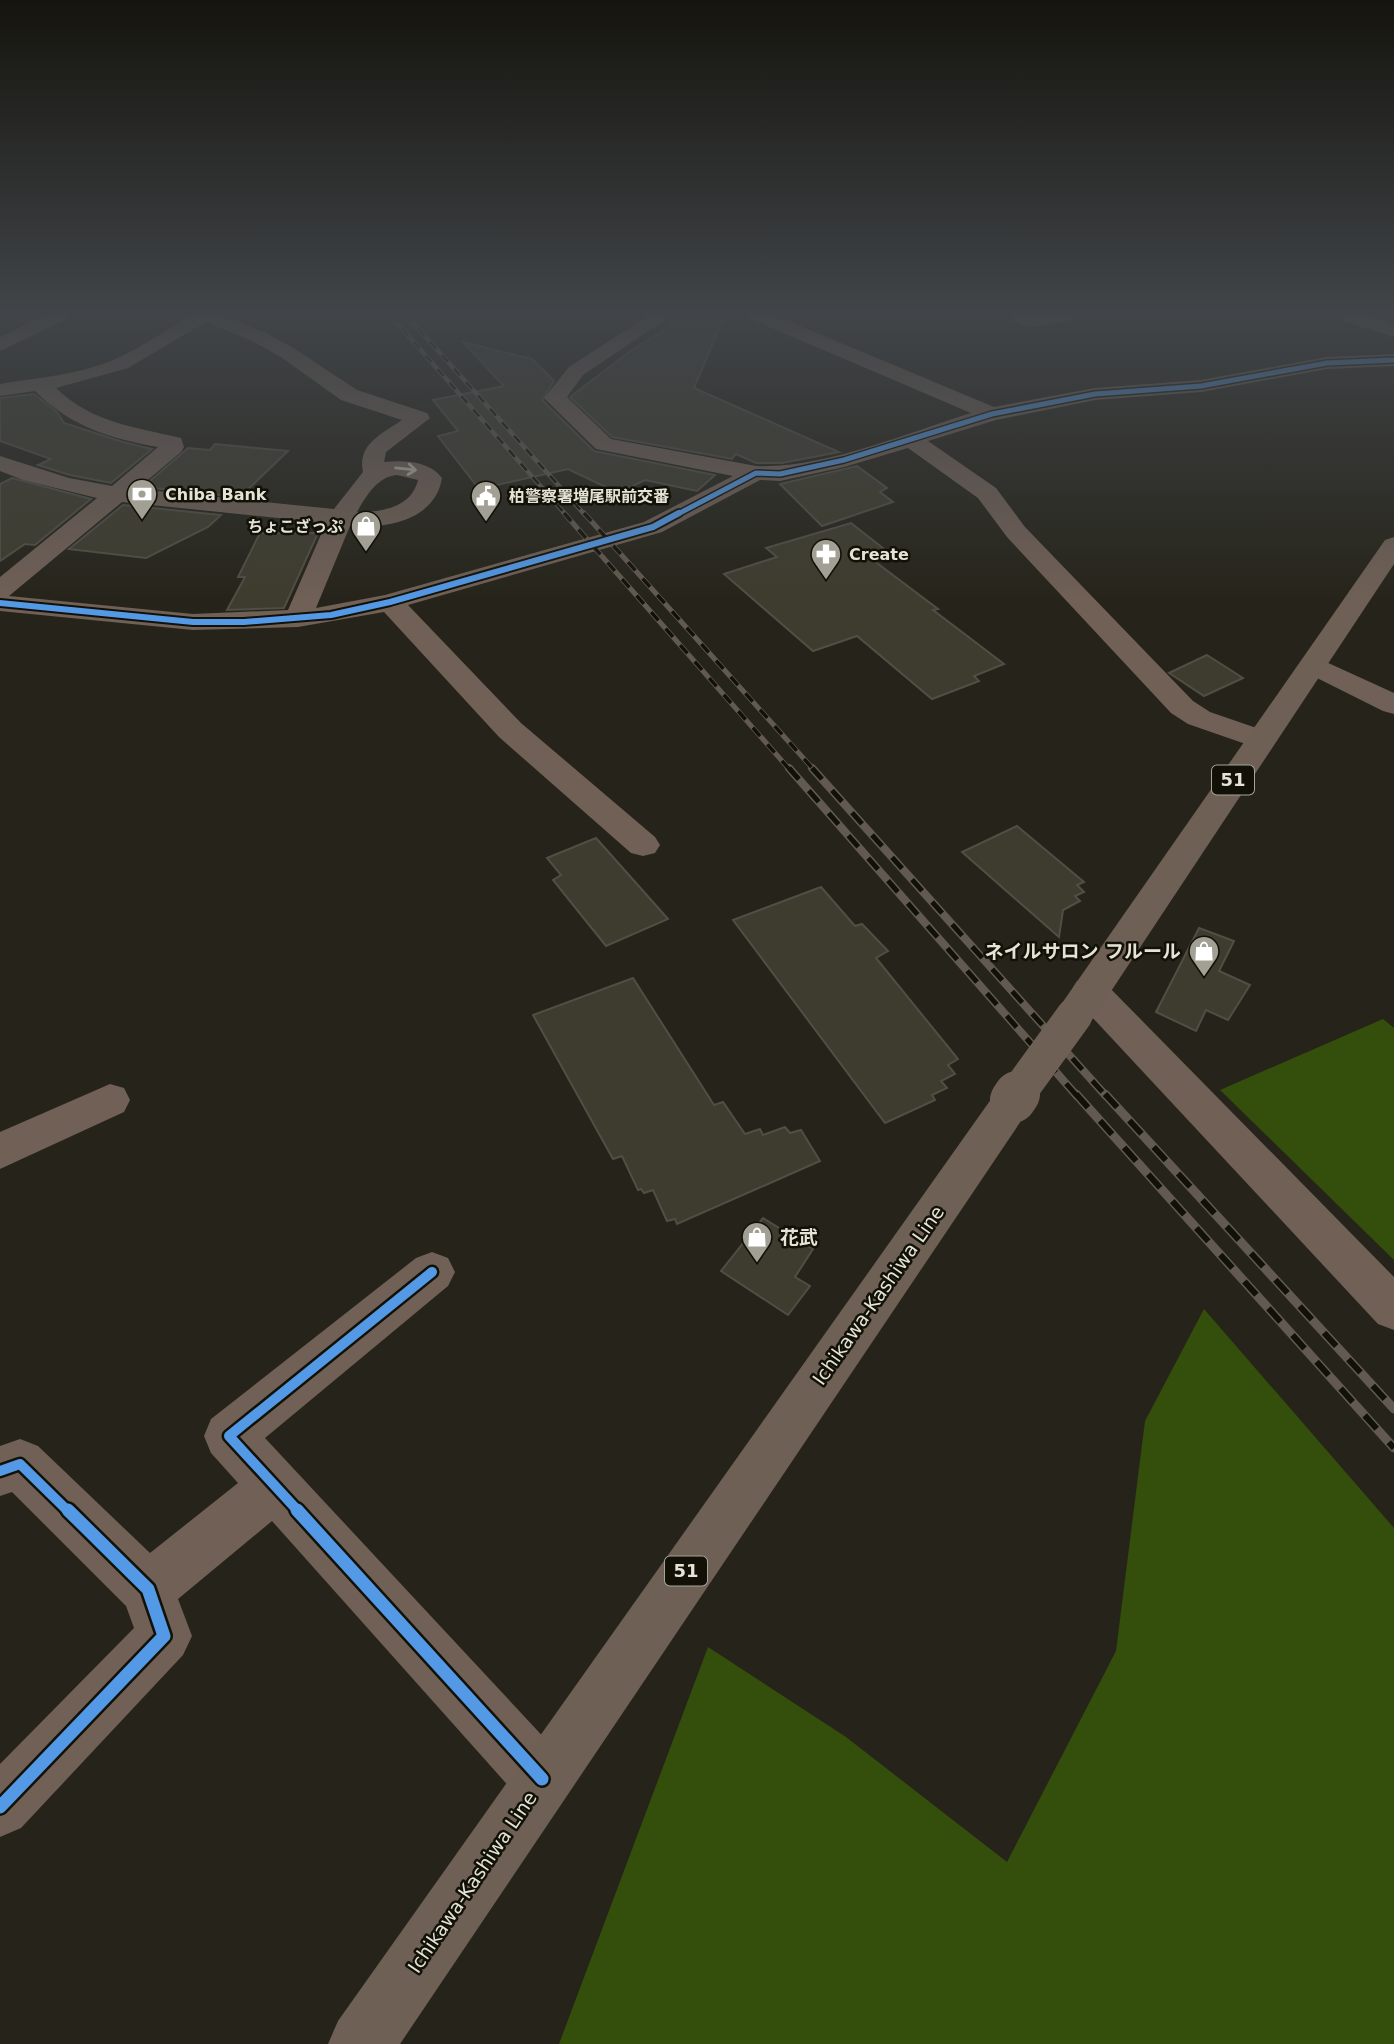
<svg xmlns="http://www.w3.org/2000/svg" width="1394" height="2044" viewBox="0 0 1394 2044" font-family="'DejaVu Sans','Noto Sans JP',sans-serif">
<rect width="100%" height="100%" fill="#26241a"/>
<g fill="#344e0b">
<path d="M 1383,1019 L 1394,1028 L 1394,1260 L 1220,1090 Z"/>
<path d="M 1204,1309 L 1394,1528 L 1394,2044 L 559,2044 L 708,1647 L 846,1737 L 1007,1862 L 1116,1651 L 1145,1421 Z"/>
</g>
<g fill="#3e3c2e" stroke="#504e45" stroke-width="2">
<path d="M 690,315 L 725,315 L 694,388 L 839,452 L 782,463 L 756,463 L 736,454 L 732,459 L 612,437 L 570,397 L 633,349 Z"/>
<path d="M 463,342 L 532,359 L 554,381 L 542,400 L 594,451 L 715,475 L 697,491 L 645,480 L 622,491 L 612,490 L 568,469 L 479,489 L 438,436 L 458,431 L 433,400 L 504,386 Z"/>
<path d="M 34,394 L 57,412 L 64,423 L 123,442 L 152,449 L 111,483 L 70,475 L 38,465 L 51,459 L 0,441 L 0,398 Z"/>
<path d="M 215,444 L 288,451 L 240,497 L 143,487 L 188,448 L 210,450 Z"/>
<path d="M 857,466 L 887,488 L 880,492 L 893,502 L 822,526 L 780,484 Z"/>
<path d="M 12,478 L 91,499 L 35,545 L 25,544 L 0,561 L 0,484 Z"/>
<path d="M 123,505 L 221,515 L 208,527 L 146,558 L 69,549 Z"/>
<path d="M 851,523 L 888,552 L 869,557 L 938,609 L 933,610 L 1004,664 L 974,676 L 979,681 L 932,699 L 857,636 L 813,651 L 724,574 L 777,557 L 766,548 Z"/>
<path d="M 260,533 L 318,533 L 284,608 L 227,610 L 245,577 L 238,577 Z"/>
<path d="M 1207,655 L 1243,678 L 1204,696 L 1169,673 Z"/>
<path d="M 1017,826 L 1084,882 L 1077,885 L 1084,892 L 1075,896 L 1080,901 L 1063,910 L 1059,937 L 962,852 Z"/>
<path d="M 596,838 L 668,919 L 606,946 L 553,880 L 561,875 L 547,858 Z"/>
<path d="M 821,887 L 855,926 L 862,924 L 888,951 L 876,958 L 958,1059 L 948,1065 L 955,1074 L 941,1081 L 947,1088 L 932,1095 L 935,1100 L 885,1123 L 733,920 Z"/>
<path d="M 1199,928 L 1234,941 L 1219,971 L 1250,985 L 1228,1020 L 1206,1010 L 1196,1031 L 1156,1012 Z"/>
<path d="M 633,978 L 714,1105 L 723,1102 L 745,1134 L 760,1129 L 763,1135 L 785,1127 L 790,1133 L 801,1130 L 820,1161 L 677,1224 L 675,1219 L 667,1221 L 653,1190 L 644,1193 L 641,1189 L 638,1190 L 622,1156 L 613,1159 L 533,1015 Z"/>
<path d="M 763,1218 L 813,1249 L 795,1277 L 810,1286 L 788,1315 L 721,1271 Z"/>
</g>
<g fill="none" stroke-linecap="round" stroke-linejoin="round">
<g fill="#706056" fill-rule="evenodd">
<path d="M 45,315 L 70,315 L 67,319 L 0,351 L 0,337 Z"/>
<path d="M 191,315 L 221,315 L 266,333 L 295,349 L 357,390 L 427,413 L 430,418 L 386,452 L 384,462 C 403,460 430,461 442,478 C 435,521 385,529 350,526 L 316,608 L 385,595 L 644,522 L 733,476 L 596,449 L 544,398 L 569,367 L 649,315 L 672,315 L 583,375 L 567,397 L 611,439 L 756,466 C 823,469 907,433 971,413 L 751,319 L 748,315 L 774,315 L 994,407 L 1095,388 L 1201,380 L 1327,357 L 1394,354 L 1394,366 L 1327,369 L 1201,392 L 1095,400 L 996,420 L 928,441 L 996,488 L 1025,527 L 1193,701 L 1210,712 L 1271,733 L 1275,740 L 1271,747 L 1260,749 L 1188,724 L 1171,713 L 1007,537 L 978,498 L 908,448 L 844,467 L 780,481 L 760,480 L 662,532 L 408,605 L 521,723 L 655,837 L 660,845 L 655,853 L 643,856 L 631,853 L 499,737 L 384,612 L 298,627 L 193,630 L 0,611 L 0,577 L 97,498 L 23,480 L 0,471 L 0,456 L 69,478 L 112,486 L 158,447 C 111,439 70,426 35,391 L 0,396 L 0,384 C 37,378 76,375 111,361 C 139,349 165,331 191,315 ZM 206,322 L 252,341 L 281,357 L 341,400 L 402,420 C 382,434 357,444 363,472 L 334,509 L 137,489 L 181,452 L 184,447 L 181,438 C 135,427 92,423 56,388 L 128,368 ZM 397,475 L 418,480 C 411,508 382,512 357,512 C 366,496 378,476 397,475 ZM 122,502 L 326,523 L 288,610 L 193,614 L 9,596 Z"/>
<path d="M 1009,315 L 1076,315 L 1073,319 C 1052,324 1025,335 1009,315 Z"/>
<path d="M 1335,315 L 1364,315 L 1394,325 L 1394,337 L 1338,319 Z"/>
<path d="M 1313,656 L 1394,693 L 1394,714 L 1383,711 L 1303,671 L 1299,665 L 1303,659 Z"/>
<path d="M 1090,977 L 1103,981 L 1394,1277 L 1394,1330 L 1378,1324 L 1077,1001 L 1071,991 L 1077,981 Z"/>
<path d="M 110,1084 L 124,1088 L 130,1100 L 124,1112 L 0,1169 L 0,1132 Z"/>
<path d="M 432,1252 L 448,1258 L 455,1272 L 448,1286 L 265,1438 L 563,1758 L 571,1779 L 563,1800 L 542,1808 L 521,1800 L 272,1521 L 178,1599 L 192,1636 L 183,1655 L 21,1828 L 0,1837 L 0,1764 L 134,1628 L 126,1606 L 12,1492 L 0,1496 L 0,1446 L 20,1439 L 38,1446 L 150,1553 L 238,1483 L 211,1453 L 204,1436 L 211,1419 L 416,1258 Z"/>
</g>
<g fill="#6f6055" fill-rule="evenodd">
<path d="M 1394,537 L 1394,564 L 1088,1026 L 1074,1031 L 1060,1026 L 1055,1016 L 1060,1006 L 1385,540 Z"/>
<path d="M 1013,1084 L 1027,1088 L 1033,1100 L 1027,1112 L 400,2044 L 328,2044 L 338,2021 L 999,1088 Z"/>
</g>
<g stroke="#625a50" stroke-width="4.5">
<g id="rail-far3">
<path d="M 390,315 L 566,515"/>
<path d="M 406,315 L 585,515"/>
</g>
</g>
<g stroke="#625a50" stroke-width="5">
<g id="rail-far2">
<path d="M 564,513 L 790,770"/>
<path d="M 584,513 L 814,770"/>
</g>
</g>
<g stroke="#625a50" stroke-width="8">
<g id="rail-far1">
<path d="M 789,768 L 1077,1096"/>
<path d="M 812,768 L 1106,1096"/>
</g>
</g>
<g stroke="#625a50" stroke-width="9">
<g id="rail">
<path d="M 1076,1094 L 1394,1448"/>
<path d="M 1105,1094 L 1394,1409"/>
</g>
</g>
<use href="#rail-far3" stroke="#121108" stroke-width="2.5" stroke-dasharray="9" stroke-linecap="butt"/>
<use href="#rail-far2" stroke="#121108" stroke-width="3.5" stroke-dasharray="11" stroke-linecap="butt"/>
<use href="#rail-far1" stroke="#121108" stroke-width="5" stroke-dasharray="15" stroke-linecap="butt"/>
<use href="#rail" stroke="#121108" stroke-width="6" stroke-dasharray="18" stroke-linecap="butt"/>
<path stroke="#6f6055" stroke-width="36" d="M 1016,1096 L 1074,1016"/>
<path stroke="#6f6055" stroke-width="46" d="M 1013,1100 L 1017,1094"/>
<g stroke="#121108" stroke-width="8">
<path id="cycleway-far3" d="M 676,515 L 756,473 L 780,474 L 844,460 L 992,414 L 1095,394 L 1201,386 L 1327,363 L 1394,360"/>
</g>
<g stroke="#121108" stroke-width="10">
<path id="cycleway-far2" d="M 0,603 L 193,622 L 244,622 L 331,615 L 390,602 L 653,527 L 679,513"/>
</g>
<g stroke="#121108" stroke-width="15">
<g id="cycleway-far1">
<path d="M 0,1471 L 20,1464 L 69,1512"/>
<path d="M 299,1512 L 229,1436 L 432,1272"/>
</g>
</g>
<g stroke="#121108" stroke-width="18">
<g id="cycleway">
<path d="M 297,1510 L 542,1779"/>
<path d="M 0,1807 L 164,1636 L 148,1589 L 68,1510"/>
</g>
</g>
<use href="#cycleway-far3" stroke="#5399e6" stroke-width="5"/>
<use href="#cycleway-far2" stroke="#5399e6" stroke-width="6"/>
<use href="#cycleway-far1" stroke="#5399e6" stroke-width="10"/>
<use href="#cycleway" stroke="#5399e6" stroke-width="13"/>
</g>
<defs><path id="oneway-shaft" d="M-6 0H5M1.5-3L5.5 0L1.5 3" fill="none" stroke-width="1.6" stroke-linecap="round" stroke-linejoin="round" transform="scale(1.75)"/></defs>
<use stroke="#b6afa3" href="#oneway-shaft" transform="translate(406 469) rotate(6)"/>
<linearGradient id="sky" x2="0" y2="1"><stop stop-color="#15140e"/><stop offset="0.52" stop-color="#414549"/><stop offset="1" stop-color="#414549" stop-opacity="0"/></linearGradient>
<rect width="1394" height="601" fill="url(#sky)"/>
<defs>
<g id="bank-pin" transform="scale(1.575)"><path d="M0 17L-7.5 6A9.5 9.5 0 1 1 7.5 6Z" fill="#a2a094" stroke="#121108"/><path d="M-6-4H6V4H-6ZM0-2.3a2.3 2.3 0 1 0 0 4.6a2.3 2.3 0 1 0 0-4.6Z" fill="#fff"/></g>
<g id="civic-pin" transform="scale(1.575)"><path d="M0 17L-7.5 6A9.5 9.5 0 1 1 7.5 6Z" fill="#a2a094" stroke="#121108"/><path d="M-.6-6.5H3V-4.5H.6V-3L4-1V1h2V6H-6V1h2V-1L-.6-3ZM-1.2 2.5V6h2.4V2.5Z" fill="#fff"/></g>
<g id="shop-pin" transform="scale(1.575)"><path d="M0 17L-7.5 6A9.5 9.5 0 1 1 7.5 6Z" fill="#a2a094" stroke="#121108"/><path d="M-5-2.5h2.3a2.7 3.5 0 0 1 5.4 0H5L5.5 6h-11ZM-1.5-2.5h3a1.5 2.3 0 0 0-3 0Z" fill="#fff"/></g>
<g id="pharmacy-pin" transform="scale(1.575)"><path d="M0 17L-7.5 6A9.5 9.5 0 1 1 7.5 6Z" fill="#a2a094" stroke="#121108"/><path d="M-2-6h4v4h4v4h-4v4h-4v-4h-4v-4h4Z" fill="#fff"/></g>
</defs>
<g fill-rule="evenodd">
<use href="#bank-pin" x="142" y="494"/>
<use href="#civic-pin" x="486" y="496"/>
<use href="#shop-pin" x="366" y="526"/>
<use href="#pharmacy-pin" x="826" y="554"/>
<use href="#shop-pin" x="1204" y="951"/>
<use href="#shop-pin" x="757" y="1237"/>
</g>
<g text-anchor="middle" stroke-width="5" stroke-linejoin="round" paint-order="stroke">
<g font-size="16" font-weight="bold" fill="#e5e3d6" stroke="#121108" text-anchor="start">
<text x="165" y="500">Chiba Bank</text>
<text x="509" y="502">柏警察署増尾駅前交番</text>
<text x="343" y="532" text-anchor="end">ちょこざっぷ</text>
<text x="849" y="560">Create</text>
</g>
<g fill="#121108" stroke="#a6a498" stroke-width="2">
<rect x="1212" y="765.5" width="42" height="29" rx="5"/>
<rect x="665" y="1556.5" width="42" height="29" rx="5"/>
</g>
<g font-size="18" font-weight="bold" fill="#e5e3d6">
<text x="1233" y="786">51</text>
<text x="686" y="1577">51</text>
</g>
<g font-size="19" font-weight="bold" fill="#e5e3d6" stroke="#121108" text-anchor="end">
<text x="1181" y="958">ネイルサロン フルール</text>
<text x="780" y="1244" text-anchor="start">花武</text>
</g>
<g font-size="19" fill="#e5e3d6" stroke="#121108">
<text transform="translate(878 1295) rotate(-55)" y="7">Ichikawa-Kashiwa Line</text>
<text transform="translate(472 1882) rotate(-56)" y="7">Ichikawa-Kashiwa Line</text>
</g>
</g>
</svg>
